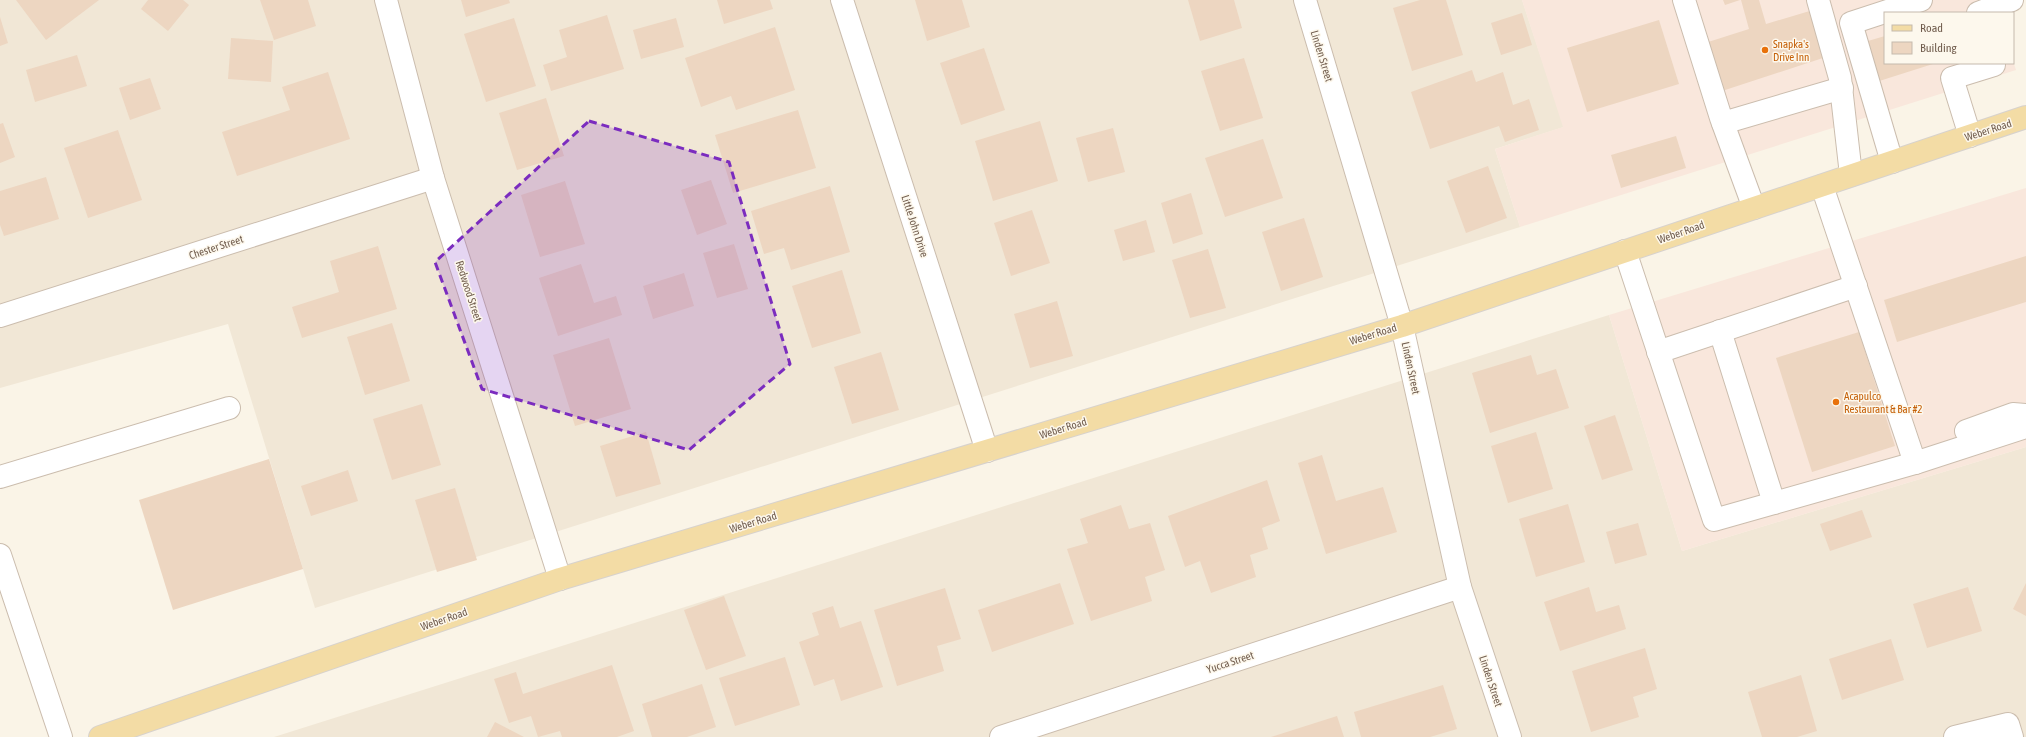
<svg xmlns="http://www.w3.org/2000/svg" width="2026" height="737" viewBox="0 0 2026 737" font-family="'Asap Condensed',sans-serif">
<rect width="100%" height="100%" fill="#faf4e7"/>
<g fill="#f1e7d6">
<path d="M 0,0 L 1522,0 L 1564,127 L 1495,149 L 1520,227 L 315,608 L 228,324 L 0,388 Z"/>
<path d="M 1609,315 L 1682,551 L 2026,447 L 2026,737 L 274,737 Z"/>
</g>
<g fill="#f9e7dc">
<path d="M 1522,0 L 1994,0 L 1998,13 L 1885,13 L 1885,63 L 2013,63 L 2013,61 L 2016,70 L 1520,227 L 1495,149 L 1563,127 Z"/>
<path d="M 2026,188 L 2026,447 L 1682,551 L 1609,315 Z"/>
</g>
<g fill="#edd6c1">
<path d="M 16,0 L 99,0 L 46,40 Z"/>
<path d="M 148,0 L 183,0 L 189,5 L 168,31 L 141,9 Z"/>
<path d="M 260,0 L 308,0 L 316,26 L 274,40 Z"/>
<path d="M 461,0 L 509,0 L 510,3 L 466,17 Z"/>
<path d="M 717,0 L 770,0 L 773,9 L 724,24 Z"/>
<path d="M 915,0 L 962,0 L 970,27 L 927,41 Z"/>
<path d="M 1188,0 L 1234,0 L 1242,28 L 1200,41 Z"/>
<path d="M 1420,0 L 1446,0 L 1463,55 L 1412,71 L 1393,8 Z"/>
<path d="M 1723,0 L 1740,0 L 1725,5 Z"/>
<path d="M 1741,0 L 1759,0 L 1766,24 L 1813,10 L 1826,57 L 1719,92 L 1705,43 L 1749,29 Z"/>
<path d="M 1522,13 L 1532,45 L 1501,55 L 1491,23 Z"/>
<path d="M 607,15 L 624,69 L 551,91 L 543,65 L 567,57 L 559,30 Z"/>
<path d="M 0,17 L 8,43 L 0,46 Z"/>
<path d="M 514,18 L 536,86 L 486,102 L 464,34 Z"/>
<path d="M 676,18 L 684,47 L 641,59 L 633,30 Z"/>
<path d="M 1659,20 L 1679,84 L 1587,112 L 1567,48 Z"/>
<path d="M 775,27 L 795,90 L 736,110 L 731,96 L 701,107 L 685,58 Z"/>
<path d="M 1885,36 L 1885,63 L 1936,63 L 1873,83 L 1861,43 Z"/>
<path d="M 231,38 L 273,41 L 271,82 L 228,79 Z"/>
<path d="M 984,48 L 1005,110 L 961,125 L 940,63 Z"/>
<path d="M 77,55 L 87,86 L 35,102 L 26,70 Z"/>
<path d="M 1244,58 L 1263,118 L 1220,131 L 1201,71 Z"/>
<path d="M 1472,70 L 1476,82 L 1503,72 L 1513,105 L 1529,99 L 1539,130 L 1505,142 L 1499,126 L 1430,149 L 1411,92 Z"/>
<path d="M 328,72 L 350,139 L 237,176 L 222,132 L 290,110 L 282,87 Z"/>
<path d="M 150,78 L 161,109 L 130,120 L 119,88 Z"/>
<path d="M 546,98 L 564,156 L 517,170 L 499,113 Z"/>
<path d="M 798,110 L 816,168 L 733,193 L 715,135 Z"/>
<path d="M 1040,121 L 1058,181 L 993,201 L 975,141 Z"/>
<path d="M 3,123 L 15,157 L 0,163 L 0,124 Z"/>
<path d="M 1113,128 L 1125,172 L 1088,182 L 1076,138 Z"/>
<path d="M 118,130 L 142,200 L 88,218 L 64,148 Z"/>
<path d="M 1676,136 L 1686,168 L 1621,188 L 1611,155 Z"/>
<path d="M 1263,139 L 1283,198 L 1225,217 L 1205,158 Z"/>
<path d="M 1488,166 L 1507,218 L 1466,233 L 1447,181 Z"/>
<path d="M 46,177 L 59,219 L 4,236 L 0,225 L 0,191 Z"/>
<path d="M 711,180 L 727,224 L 697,235 L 681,190 Z"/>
<path d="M 565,181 L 585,244 L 540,257 L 521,195 Z"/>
<path d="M 830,186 L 850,252 L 791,270 L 784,248 L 764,254 L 751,211 Z"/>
<path d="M 1191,193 L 1203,234 L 1173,244 L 1161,203 Z"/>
<path d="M 1032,210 L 1050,263 L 1011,276 L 994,223 Z"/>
<path d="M 1304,218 L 1323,277 L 1281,291 L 1262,232 Z"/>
<path d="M 1146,220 L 1155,252 L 1123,261 L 1114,230 Z"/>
<path d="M 734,244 L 748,289 L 717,298 L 703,253 Z"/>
<path d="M 378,246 L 397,309 L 302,338 L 292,307 L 339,292 L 330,261 Z"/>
<path d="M 1208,249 L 1226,308 L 1190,318 L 1172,260 Z"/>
<path d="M 2026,256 L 2026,302 L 1897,342 L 1884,300 Z"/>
<path d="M 581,264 L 594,303 L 616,296 L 622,315 L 558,336 L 539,278 Z"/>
<path d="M 842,270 L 861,333 L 812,348 L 792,286 Z"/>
<path d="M 684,273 L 694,306 L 653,319 L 643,286 Z"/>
<path d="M 1057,301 L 1073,356 L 1030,368 L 1014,314 Z"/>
<path d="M 392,323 L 410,381 L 365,395 L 347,337 Z"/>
<path d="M 1859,332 L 1895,446 L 1812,472 L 1776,358 Z"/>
<path d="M 609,338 L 631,409 L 575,426 L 553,355 Z"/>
<path d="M 881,352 L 899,410 L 852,424 L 834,367 Z"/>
<path d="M 1531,355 L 1537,375 L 1556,369 L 1569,408 L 1490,433 L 1472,373 Z"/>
<path d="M 422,404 L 441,465 L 392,480 L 373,419 Z"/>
<path d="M 1615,415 L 1633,470 L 1602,480 L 1584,426 Z"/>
<path d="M 646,432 L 661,484 L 616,497 L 600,446 Z"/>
<path d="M 1536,432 L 1553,489 L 1508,503 L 1491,446 Z"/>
<path d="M 1322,455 L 1336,501 L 1383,487 L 1397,532 L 1326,554 L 1298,463 Z"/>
<path d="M 269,459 L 303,569 L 173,610 L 139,500 Z"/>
<path d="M 348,470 L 358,501 L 311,516 L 301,486 Z"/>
<path d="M 1267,480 L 1280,521 L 1262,528 L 1268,549 L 1250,555 L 1256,577 L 1211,593 L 1200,561 L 1185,567 L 1168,516 Z"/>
<path d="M 455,488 L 477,560 L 437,572 L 415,500 Z"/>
<path d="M 1568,504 L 1585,562 L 1536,577 L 1519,519 Z"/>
<path d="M 1121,505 L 1129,529 L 1150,523 L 1165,570 L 1145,577 L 1152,601 L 1091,621 L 1067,549 L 1088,543 L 1080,519 Z"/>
<path d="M 1862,510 L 1872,537 L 1830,551 L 1820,524 Z"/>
<path d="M 1638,523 L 1647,555 L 1615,564 L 1606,532 Z"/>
<path d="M 1060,583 L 1074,624 L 992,652 L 978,610 Z"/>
<path d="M 2026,583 L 2026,616 L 2013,609 Z"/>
<path d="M 1589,587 L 1596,612 L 1619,605 L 1626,629 L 1560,651 L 1544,602 Z"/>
<path d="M 1968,587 L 1982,631 L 1927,648 L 1913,604 Z"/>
<path d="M 945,588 L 961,639 L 937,646 L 944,671 L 897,686 L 874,610 Z"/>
<path d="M 724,596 L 746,656 L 706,670 L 684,610 Z"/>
<path d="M 833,606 L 840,628 L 861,621 L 883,687 L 841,701 L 834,679 L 814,686 L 799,642 L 819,635 L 812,613 Z"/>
<path d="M 1891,639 L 1904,680 L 1842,700 L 1829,659 Z"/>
<path d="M 1645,648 L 1657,689 L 1633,697 L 1639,717 L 1591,732 L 1572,671 Z"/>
<path d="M 785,657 L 800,705 L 735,726 L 719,678 Z"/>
<path d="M 612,665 L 634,731 L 617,737 L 562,737 L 560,731 L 538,737 L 531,716 L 509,723 L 494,679 L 516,672 L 523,694 Z"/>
<path d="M 1801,675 L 1817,731 L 1797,737 L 1762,737 L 1748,692 Z"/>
<path d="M 702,684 L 716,727 L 687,737 L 652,737 L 642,704 Z"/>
<path d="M 1443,685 L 1457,729 L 1430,737 L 1361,737 L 1354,712 Z"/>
<path d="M 1337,716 L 1344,737 L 1271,737 Z"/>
<path d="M 495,722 L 524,737 L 487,737 Z"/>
</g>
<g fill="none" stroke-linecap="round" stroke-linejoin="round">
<g stroke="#cbbdae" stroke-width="24">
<g id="minor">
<path d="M 386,0 L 433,178 L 560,579"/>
<path d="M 842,0 L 987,451"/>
<path d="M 1305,0 L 1402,326 L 1460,587 L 1510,737"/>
<path d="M 1684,0 L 1721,118 L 1754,208"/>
<path d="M 1818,0 L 1840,78 L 1851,175"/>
<path d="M 1978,13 L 2012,0"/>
<path d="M 1723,123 L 1842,88"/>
<path d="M 1970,136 L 1952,78 L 1994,65 L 1994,63"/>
<path d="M 1892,162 L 1851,23 L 1921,0"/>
<path d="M 1822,186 L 1915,463"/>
<path d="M 1625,251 L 1714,520 L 1774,503 L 1720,331"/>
<path d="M 0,316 L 433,178"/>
<path d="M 1658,352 L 1856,286"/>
<path d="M 1966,431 L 2013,414 L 2026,415"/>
<path d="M 0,477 L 229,408"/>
<path d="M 1774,503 L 1915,463 L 2026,427"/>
<path d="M 0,555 L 61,737"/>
<path d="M 1001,737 L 1460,587"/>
<path d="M 1955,737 L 2008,724 L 2012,737"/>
</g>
</g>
<g stroke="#d7d2cd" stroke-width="24">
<path id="major" d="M 100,737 L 560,579 L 1402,326 L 2026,117"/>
</g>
<use href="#minor" stroke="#fff" stroke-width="22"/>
<use href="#major" stroke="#f3dca5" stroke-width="22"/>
</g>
<path fill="#7b2cbf" fill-opacity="0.2" stroke="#7b2cbf" stroke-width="3" stroke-dasharray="8 5" stroke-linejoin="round" d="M 589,121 L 729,162 L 790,364 L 689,450 L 482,389 L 435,262 Z"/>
<g fill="#e8710a" stroke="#fdf8ed" stroke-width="1.5">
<circle cx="1765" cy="50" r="4"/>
<circle cx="1836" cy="402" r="4"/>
</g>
<g text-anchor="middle" stroke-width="3" stroke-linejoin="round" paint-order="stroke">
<g font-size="11" fill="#c56008" stroke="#fdf8ed" text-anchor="start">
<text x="1773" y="48">Snapka's<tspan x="1773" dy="13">Drive Inn</tspan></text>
<text x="1844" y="400">Acapulco<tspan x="1844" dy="13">Restaurant &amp; Bar #2</tspan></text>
</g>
<g font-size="11" fill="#715d4e" stroke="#fdf8ed">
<text transform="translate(1322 56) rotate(73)" y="4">Linden Street</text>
<text transform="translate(1988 130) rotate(-18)" y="4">Weber Road</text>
<text transform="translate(915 226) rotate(72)" y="4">Little John Drive</text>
<text transform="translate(1681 232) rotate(-19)" y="4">Weber Road</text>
<text transform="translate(216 247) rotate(-18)" y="4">Chester Street</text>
<text transform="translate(469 291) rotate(72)" y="4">Redwood Street</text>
<text transform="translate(1373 334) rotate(-17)" y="4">Weber Road</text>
<text transform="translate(1411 368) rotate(78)" y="4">Linden Street</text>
<text transform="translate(1063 428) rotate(-17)" y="4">Weber Road</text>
<text transform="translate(753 522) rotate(-17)" y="4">Weber Road</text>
<text transform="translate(444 619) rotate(-19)" y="4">Weber Road</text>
<text transform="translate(1230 662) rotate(-18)" y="4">Yucca Street</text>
<text transform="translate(1491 681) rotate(72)" y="4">Linden Street</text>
</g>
</g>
<rect x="1884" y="12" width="130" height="52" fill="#fdf8ed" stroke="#c5baad"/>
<rect x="1892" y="25" width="20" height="6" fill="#f3dca5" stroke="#c5baad"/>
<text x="1920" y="32" font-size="12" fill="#715d4e">Road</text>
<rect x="1892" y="42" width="20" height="12" fill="#edd6c1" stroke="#c5baad"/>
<text x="1920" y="52" font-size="12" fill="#715d4e">Building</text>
</svg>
